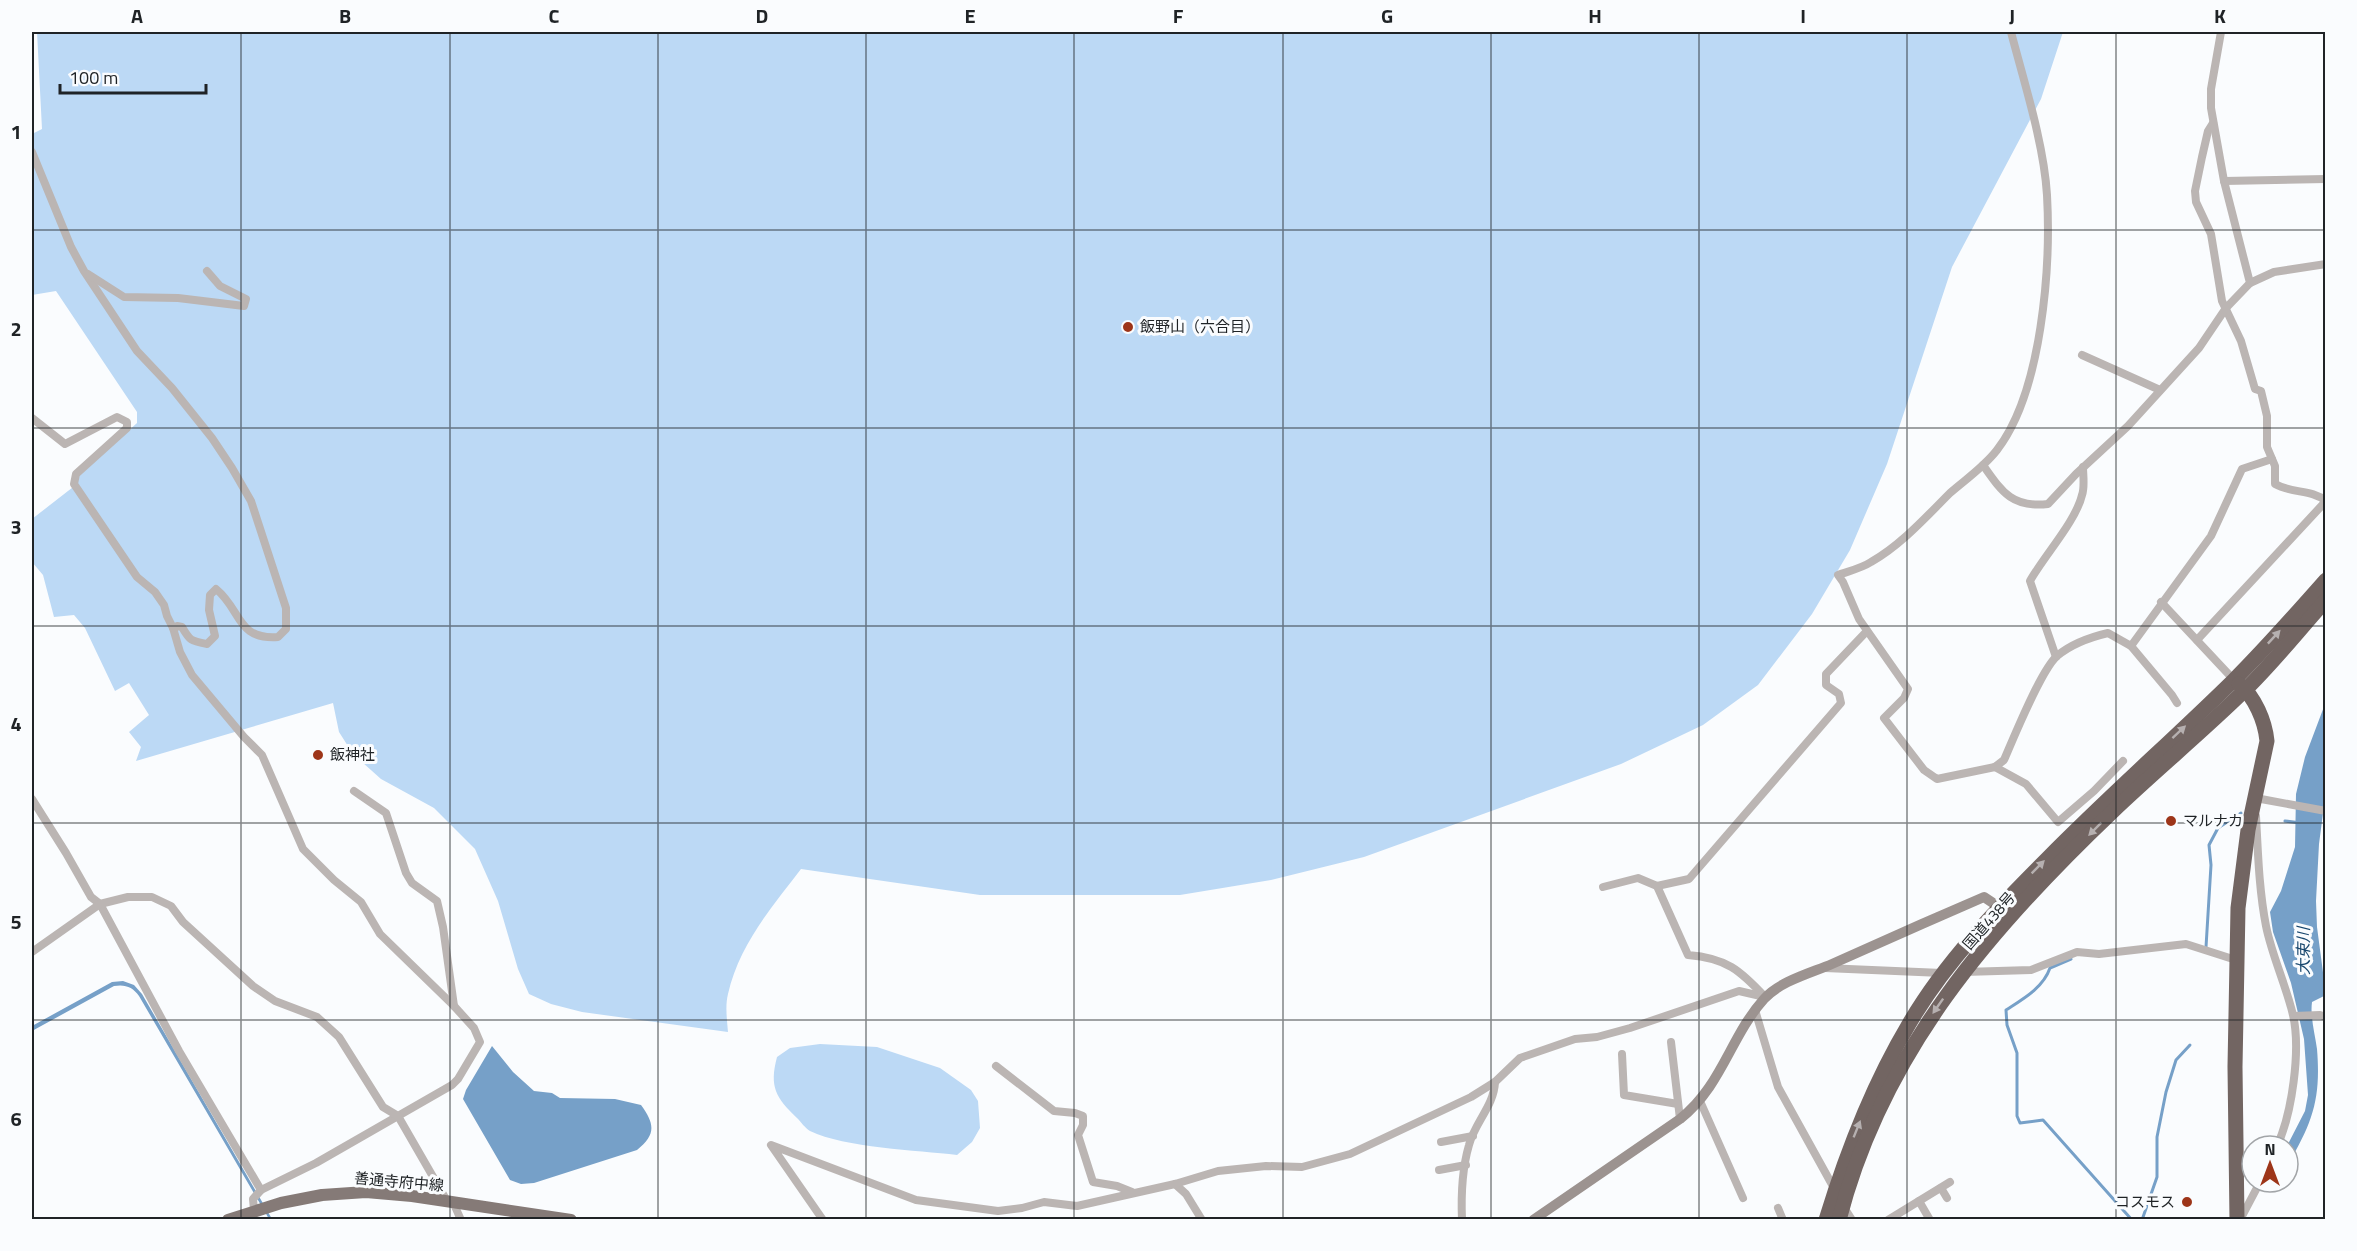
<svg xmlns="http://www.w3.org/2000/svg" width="2357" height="1251" viewBox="0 0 2357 1251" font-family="'Titillium Web','Noto Sans JP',sans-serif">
<rect width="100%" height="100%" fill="#fafcfe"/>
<g fill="#bcd9f5">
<path d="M 37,32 L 2063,32 L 2041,99 L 1952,267 L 1887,464 L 1850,550 L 1812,614 L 1758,685 L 1703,725 L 1621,764 L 1364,857 L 1271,880 L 1180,895 L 980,895 L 801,869 C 771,908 739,945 728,994 C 725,1006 727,1020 728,1032 L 582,1012 L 551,1004 L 529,994 L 518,969 L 498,901 L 475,849 L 434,808 L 381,779 L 353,754 L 339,732 L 333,703 L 136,761 L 141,747 L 129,732 L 149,715 L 129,683 L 115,691 L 85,628 L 74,615 L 54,617 L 43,575 L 32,562 L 32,519 L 77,484 L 79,476 L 137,423 L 137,412 L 56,291 L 32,295 L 32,134 L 42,129 Z"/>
<path d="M 820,1044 L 877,1047 L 940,1068 L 971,1090 L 978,1101 L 980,1128 L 972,1142 L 957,1155 C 917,1150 845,1148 810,1131 C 805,1128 801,1122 797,1118 C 776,1098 769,1087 777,1057 L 790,1048 Z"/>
</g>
<g fill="#76a0c8">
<path d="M 2325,704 L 2325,798 L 2319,844 L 2316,901 L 2317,927 L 2326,995 L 2312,1002 C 2310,1017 2315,1034 2317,1049 C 2321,1098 2313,1122 2288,1164 L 2287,1146 L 2305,1111 L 2308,1095 L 2304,1039 L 2291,983 L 2273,932 L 2270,912 L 2281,891 L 2295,847 L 2296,794 L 2305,757 Z"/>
<path d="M 123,981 L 134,985 L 142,994 L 272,1219 L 269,1219 L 139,996 C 133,987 125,984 114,986 L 32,1031 L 32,1026 L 112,982 Z"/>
<path d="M 492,1046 L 513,1072 L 534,1091 L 552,1093 L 560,1098 L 615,1099 L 641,1105 C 655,1124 656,1135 637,1150 L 534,1183 L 521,1184 L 510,1180 L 463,1099 L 466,1090 Z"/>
</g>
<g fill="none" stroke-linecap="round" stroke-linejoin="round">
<g stroke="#76a0c8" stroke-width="3">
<path d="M 2285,821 L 2301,823"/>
<path d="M 2206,947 L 2211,865 L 2209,845 L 2218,828 L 2241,813"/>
<path d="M 2071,959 L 2050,968 C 2043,988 2023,999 2006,1010 L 2007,1025 L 2017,1053 L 2017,1116 L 2020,1123 L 2043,1120 L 2132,1220"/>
<path d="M 2142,1220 L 2157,1177 L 2157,1137 L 2166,1092 L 2176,1060 L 2190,1045"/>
</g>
<g stroke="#bbb5b3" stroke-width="8">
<path d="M 2011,32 C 2024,82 2044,144 2047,195 C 2051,267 2042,392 1997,450 C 1984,467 1966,479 1950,493 C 1926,517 1901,545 1871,562 C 1862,568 1849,571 1838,575 L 1843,582 L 1859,619 L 1908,689 L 1904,698 L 1884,718 L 1924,770 L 1937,779 L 1995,767 L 2004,760 C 2014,737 2041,670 2057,656 C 2070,645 2091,637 2108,633 L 2131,646 L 2172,695 L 2177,703"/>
<path d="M 2213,123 L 2208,131 L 2202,157 L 2195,191 L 2196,202 L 2211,234 L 2222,301 L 2241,341 L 2255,389 L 2261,391 L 2267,416 L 2267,447 L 2275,466 L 2275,484 C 2293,494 2311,489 2326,501"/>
<path d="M 32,152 L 71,247 L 84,271 L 137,351 L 172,388 L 212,438 L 232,468 L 251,501 L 286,608 L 286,629 L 278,637 C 236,640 242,610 216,589 L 210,595 L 209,610 L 215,636 L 207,644 C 191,641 190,641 182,627 L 177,626 L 173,628 L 180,652 L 192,675 L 244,737 L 262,755 L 303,849 L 334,880 L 361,902 L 380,934 L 454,1006 L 474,1028 L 480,1042 L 458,1079 L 452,1085 L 316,1163 L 261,1190"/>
<path d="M 2224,181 L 2326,179"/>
<path d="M 88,274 L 124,297 L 178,298 L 244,306 L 246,299 L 220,286 L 207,271"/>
<path d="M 2250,283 L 2274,272 L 2326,264"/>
<path d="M 2082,355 L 2160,390"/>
<path d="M 32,418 L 65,444 L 117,417 L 127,422 L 127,428 L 76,474 L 74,484 L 137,577 L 155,592 L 164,605 L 167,616 L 173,628"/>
<path d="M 1983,465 C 2002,492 2012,508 2048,504 L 2076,474 L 2128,426 L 2199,348 L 2226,308 L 2250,283 L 2224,181 L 2211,108 L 2211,89 L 2221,32"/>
<path d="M 2161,602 L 2234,680"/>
<path d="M 2197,640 L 2326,501"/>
<path d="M 2131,646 L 2211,536 L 2242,469 L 2272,459"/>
<path d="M 2056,657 L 2030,581 C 2044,556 2076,521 2082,495 C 2085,487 2083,475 2083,467"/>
<path d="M 1995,767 L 2026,784 L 2058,822 L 2094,791 L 2123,761"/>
<path d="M 354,791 L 386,813 L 406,873 L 412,883 L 437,901 L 443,927 L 454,1006"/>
<path d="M 32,799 L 66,853 L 91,897 L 100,904 L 179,1051 L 261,1190 L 253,1199 L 254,1210"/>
<path d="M 2254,801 L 2254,799 L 2261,799 L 2326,811"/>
<path d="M 2256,816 C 2258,853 2259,890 2266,926 C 2272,956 2286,985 2293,1015 C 2301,1050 2292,1114 2277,1146"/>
<path d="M 1657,886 L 1689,879 L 1841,703 L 1839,694 L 1826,685 L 1826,674 L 1867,631"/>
<path d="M 1603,887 L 1638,878 L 1657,886 L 1688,955 C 1726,958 1740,970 1765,997"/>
<path d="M 32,952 L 100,904 L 128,897 L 152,897 L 171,906 L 183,922 L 253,986 L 275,1001 L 317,1017 L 339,1037 L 383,1107 L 398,1116 L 447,1201"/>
<path d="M 1825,968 L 1942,973"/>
<path d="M 1964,972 L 2031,970 L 2077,952 L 2099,954 L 2186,944 L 2236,960"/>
<path d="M 1755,1010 L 1778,1087 L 1835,1190"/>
<path d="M 2294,1016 L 2320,1015 L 2326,1017"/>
<path d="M 1671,1042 L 1680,1119"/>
<path d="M 1622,1054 L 1624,1095 L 1678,1104"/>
<path d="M 996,1066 L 1054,1111 L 1075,1113 L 1083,1116 L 1083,1125 L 1078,1135 L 1093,1182 L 1117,1186 L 1132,1192"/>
<path d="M 1700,1101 L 1743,1198"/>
<path d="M 1441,1142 L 1473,1136"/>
<path d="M 1439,1170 L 1466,1165"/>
<path d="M 1175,1184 L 1186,1194 L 1202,1220"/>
<path d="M 1941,1188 L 1947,1198"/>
<path d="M 1919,1201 L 1930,1220"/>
<path d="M 453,1202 L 461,1220"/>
<path d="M 1843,1206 L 1852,1220"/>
<path d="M 1778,1208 L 1783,1220"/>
<path d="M 823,1220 L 771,1145 L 916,1200 L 998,1211 L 1022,1208 L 1044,1202 L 1077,1206 L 1175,1184 L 1218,1171 L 1266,1166 L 1302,1167 L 1350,1154 L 1471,1097 L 1495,1082 L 1520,1058 L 1575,1039 L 1597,1037 L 1630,1028 L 1739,991 L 1765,997"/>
<path d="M 1462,1220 C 1461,1196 1462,1169 1469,1145 C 1475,1122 1494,1106 1495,1082"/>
<path d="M 1888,1220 L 1950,1182"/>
<path d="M 2240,1220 L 2260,1182"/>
</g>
<path stroke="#9c9390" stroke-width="10" d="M 1533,1220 L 1680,1119 C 1722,1086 1730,1037 1764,999 C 1780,981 1811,973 1832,964 C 1883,941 1933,919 1984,897 L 2005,911"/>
<path stroke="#857a77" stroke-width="12" d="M 228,1220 L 281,1203 L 322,1195 L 366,1192 L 412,1196 L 571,1220"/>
<g stroke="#726562" stroke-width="15">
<path d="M 1826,1220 C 1847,1151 1872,1086 1909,1024 C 1945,962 1997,909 2048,858 C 2108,797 2173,740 2234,680 C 2266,648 2296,614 2326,580"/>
<path d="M 1839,1220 C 1882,1052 1991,927 2113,811 C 2156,770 2202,732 2244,691 C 2273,663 2299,630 2326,600"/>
<path d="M 2237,1220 L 2235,1067 L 2238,908 L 2248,830 L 2267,741 C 2265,721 2255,697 2239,684"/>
</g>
</g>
<defs><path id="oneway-solid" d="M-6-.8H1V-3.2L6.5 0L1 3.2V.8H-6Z" transform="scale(1.5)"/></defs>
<g fill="#b6b0b0">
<use href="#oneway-solid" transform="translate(2274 637) rotate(-47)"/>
<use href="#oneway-solid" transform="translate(2179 732) rotate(-43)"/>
<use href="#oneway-solid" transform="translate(2095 829) rotate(135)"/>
<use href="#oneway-solid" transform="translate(2038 867) rotate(-45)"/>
<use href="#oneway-solid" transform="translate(1938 1006) rotate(125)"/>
<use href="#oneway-solid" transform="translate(1857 1129) rotate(-68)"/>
</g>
<path fill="none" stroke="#1f2326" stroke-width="1.5" stroke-opacity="0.55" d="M 241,32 L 241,1220M 450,32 L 450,1220M 658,32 L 658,1220M 866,32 L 866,1220M 1074,32 L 1074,1220M 1283,32 L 1283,1220M 1491,32 L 1491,1220M 1699,32 L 1699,1220M 1907,32 L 1907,1220M 2116,32 L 2116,1220M 32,230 L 2326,230M 32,428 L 2326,428M 32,626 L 2326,626M 32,823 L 2326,823M 32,1020 L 2326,1020"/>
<g fill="#9d3519" stroke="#fafcfe" stroke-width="2">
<circle cx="1128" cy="327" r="6"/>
<circle cx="318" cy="755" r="6"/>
<circle cx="2171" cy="821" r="6"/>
<circle cx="2187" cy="1202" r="6"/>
</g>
<g text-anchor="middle" stroke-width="6" stroke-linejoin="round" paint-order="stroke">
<g font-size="15" fill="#1f2326" stroke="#fafcfe" text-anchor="start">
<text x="1140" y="332">飯野山（六合目）</text>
<text x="330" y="760">飯神社</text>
<text x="2183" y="826">マルナカ</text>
<text x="2175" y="1207" text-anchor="end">コスモス</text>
</g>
<g font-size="15" fill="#1f2326" stroke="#fafcfe">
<text transform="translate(1989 921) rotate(-49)" y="5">国道438号</text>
<text transform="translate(399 1182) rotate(5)" y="5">善通寺府中線</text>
</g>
<g font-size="16" font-style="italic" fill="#17466d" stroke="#fafcfe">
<text transform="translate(2303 951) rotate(-90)" y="6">大束川</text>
</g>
</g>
<rect width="2357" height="1251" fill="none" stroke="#fafcfe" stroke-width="66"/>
<g transform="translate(2270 1164)"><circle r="28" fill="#fafcfe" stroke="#a2a5a8" stroke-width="1.5"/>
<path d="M0-4.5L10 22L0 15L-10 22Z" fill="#9d3519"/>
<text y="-9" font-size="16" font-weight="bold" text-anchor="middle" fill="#1f2326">N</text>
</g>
<path d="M60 84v9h146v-9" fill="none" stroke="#1f2326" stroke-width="3"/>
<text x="69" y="84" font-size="18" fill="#1f2326" stroke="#fafcfe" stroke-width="4.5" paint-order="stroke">100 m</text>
<rect x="33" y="33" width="2291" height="1185" fill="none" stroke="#1f2326" stroke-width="2"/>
<g font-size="20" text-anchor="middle" font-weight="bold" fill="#1f2326">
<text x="137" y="23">A</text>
<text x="345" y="23">B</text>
<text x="554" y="23">C</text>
<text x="762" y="23">D</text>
<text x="970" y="23">E</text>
<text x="1178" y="23">F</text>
<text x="1387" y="23">G</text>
<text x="1595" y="23">H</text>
<text x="1803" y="23">I</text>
<text x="2012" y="23">J</text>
<text x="2220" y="23">K</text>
<text x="16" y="139">1</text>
<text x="16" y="336">2</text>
<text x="16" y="534">3</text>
<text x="16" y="731">4</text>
<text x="16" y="929">5</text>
<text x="16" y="1126">6</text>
</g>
</svg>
